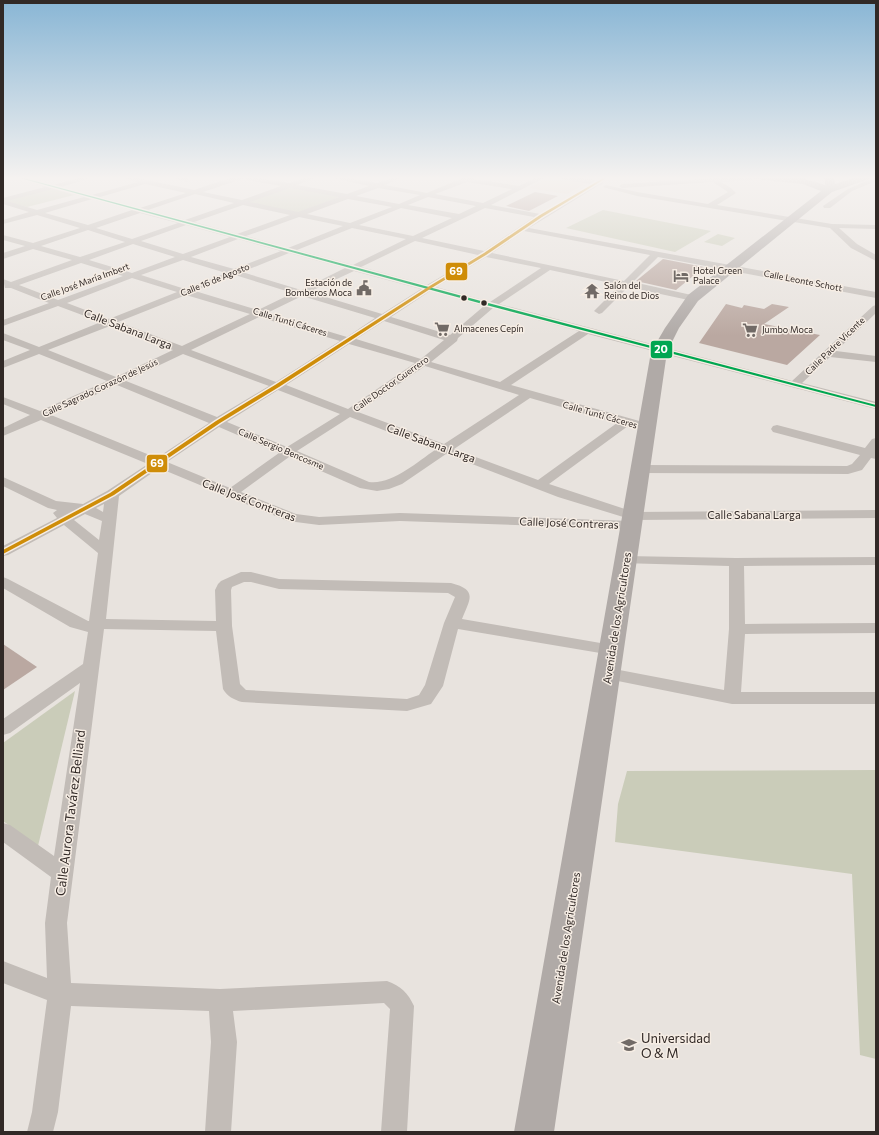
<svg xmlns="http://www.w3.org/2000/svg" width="879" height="1135" viewBox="0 0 879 1135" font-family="Commissioner,sans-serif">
<rect width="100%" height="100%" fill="#e8e3de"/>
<g fill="#caccb9">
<path d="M 291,186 L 342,196 L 297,213 L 247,202 Z"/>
<path d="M 50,188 L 74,195 L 27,207 L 4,201 Z"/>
<path d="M 603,210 L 711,231 L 675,252 L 566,228 Z"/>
<path d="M 718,234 L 735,238 L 722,246 L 704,242 Z"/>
<path d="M 75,691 L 38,846 L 3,821 L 3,743 Z"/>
<path d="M 876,770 L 876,1059 L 860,1055 L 852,874 L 615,842 L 618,804 L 627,771 Z"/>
</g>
<path fill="#e6dace" d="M 550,177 L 587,183 L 567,194 L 529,188 Z"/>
<g fill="#baa8a1">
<path d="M 535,192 L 558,196 L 529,211 L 506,206 Z"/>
<path d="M 663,259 L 704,267 L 676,290 L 636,281 Z"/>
<path d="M 726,304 L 742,308 L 744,305 L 764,309 L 772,304 L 789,307 L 764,324 L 820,335 L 787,365 L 699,343 Z"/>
<path d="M 3,644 L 37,667 L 3,690 Z"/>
</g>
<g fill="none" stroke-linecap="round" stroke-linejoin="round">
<g fill="#c2bcb7" fill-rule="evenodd">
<path d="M 14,177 L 25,177 L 53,185 L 82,177 L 93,177 L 61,187 L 92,195 L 138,182 L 120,177 L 133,177 L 194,190 L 233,177 L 254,177 L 289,183 L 306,177 L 316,177 L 297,185 L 347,194 L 369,186 L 329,177 L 343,177 L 377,183 L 394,177 L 403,177 L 385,185 L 427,193 L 460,179 L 461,178 L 475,177 L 474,179 L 519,186 L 537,177 L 546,177 L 491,205 L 540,214 L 591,184 L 560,179 L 557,177 L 574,177 L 596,180 L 602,177 L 610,177 L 603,182 L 602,184 L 599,185 L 529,228 L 876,292 L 876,298 L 658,257 L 633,282 L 696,296 L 698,298 L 696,300 L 693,301 L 628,287 L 602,313 L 599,314 L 594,311 L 620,285 L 550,270 L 499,304 L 792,381 L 873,306 L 876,305 L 876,313 L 836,351 L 876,356 L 876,362 L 830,357 L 802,383 L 876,402 L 876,409 L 588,334 L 511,385 L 650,424 L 652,427 L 650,430 L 646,431 L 628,426 L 549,484 L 634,512 L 876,510 L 876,518 L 633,520 L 558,497 L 446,454 L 402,484 L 389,489 L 377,491 L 360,488 L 289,457 L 241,492 L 296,514 L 319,517 L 400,513 L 631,521 L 636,522 L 638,525 L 636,528 L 631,529 L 400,521 L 319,525 L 288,521 L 231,498 L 225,497 L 224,495 L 159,468 L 119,496 L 106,619 L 216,621 L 215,590 L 218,584 L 221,581 L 241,572 L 251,572 L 279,579 L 451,583 C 478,590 470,599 462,619 L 612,645 L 618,646 L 620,650 L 618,654 L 612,655 L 458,629 L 443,686 L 431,704 L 407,711 L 242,702 C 234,700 227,696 223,689 L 216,631 L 104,629 L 67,923 L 71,983 L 220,989 L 387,981 C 401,986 408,993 414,1006 L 407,1132 L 381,1132 L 390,1009 L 384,1003 L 233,1011 L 237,1042 L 231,1132 L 205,1132 L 211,1042 L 209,1011 L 71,1006 L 58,1112 L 53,1132 L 27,1132 L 32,1112 L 47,1000 L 3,983 L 3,961 L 47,978 L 45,923 L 51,877 L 3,842 L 3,823 L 10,825 L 54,856 L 80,683 L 10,733 L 3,735 L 3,719 L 83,664 L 88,632 L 70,627 L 3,588 L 3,577 L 8,579 L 88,621 L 89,621 L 98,553 L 64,525 L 8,555 L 3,556 L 3,546 L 57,518 L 53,513 L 57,510 L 48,508 L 3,486 L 3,477 L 56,501 L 83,504 L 107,491 L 148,464 L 41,420 L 3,436 L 3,428 L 30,415 L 3,404 L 3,397 L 40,411 L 107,381 L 39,354 L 3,368 L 3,361 L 30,350 L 3,340 L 3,333 L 39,347 L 101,322 L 58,306 L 3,326 L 3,320 L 49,303 L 11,288 L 5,288 L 3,279 L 11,282 L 72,260 L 33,249 L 3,259 L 3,253 L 25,246 L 3,240 L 3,235 L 33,243 L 80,228 L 37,215 L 3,224 L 3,220 L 29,212 L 3,204 L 3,198 L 45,187 ZM 242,179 L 281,186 L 242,200 L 203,192 ZM 467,182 L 512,189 L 483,203 L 435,194 ZM 145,184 L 186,193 L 140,208 L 100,197 ZM 290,188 L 339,197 L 298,212 L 250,202 ZM 378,188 L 420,195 L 399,204 L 356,196 ZM 53,189 L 84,197 L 37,210 L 7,201 ZM 195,194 L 234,203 L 185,220 L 148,210 ZM 428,197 L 476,206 L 459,214 L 408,205 ZM 92,199 L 132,210 L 88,225 L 45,213 ZM 348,199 L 392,207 L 350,223 L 307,214 ZM 243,205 L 290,215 L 237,234 L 194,222 ZM 401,208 L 452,218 L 413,236 L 359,225 ZM 485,208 L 534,217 L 484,251 L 422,238 ZM 140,213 L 178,223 L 132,239 L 96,228 ZM 299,217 L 343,226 L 288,248 L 246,236 ZM 186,225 L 230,237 L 183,254 L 141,241 ZM 352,228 L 406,239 L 353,265 L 297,250 ZM 88,230 L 125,242 L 80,257 L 41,246 ZM 524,231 L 650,255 L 624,281 L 492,253 ZM 238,239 L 281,251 L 234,269 L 191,257 ZM 415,241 L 478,255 L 427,285 L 361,267 ZM 133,244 L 175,257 L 132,273 L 89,260 ZM 289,253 L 345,268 L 301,290 L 242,272 ZM 486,257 L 541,268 L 490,302 L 436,287 ZM 183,260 L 226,273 L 185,289 L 141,275 ZM 81,263 L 123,276 L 58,300 L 19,285 ZM 354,271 L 421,289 L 382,314 L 309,292 ZM 235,275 L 293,293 L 258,310 L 195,291 ZM 132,278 L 177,292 L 109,319 L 67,303 ZM 430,291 L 484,306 L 450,335 L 391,317 ZM 186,295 L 250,314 L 182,346 L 118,322 ZM 302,296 L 375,318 L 347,337 L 267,313 ZM 493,308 L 579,331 L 500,382 L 431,362 L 457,341 L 458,338 ZM 259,317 L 340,341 L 276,382 L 191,350 ZM 384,321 L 444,340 L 421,359 L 356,339 ZM 110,326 L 173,350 L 116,377 L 48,350 ZM 349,344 L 415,363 L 348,409 L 286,385 ZM 183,354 L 269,386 L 217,417 L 126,381 ZM 425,366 L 519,395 L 444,444 L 358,412 ZM 117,385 L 209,423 L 157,458 L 51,415 ZM 278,390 L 340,414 L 287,447 L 227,422 ZM 530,398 L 617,423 L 538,480 L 454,449 ZM 350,417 L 435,450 C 417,462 392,485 369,482 L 297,451 ZM 219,427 L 279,453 L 230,488 L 167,462 ZM 104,504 L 103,512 L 96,508 ZM 85,514 L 102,521 L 99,540 L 74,520 ZM 244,582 L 251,582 L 279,589 L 448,593 L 455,597 L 444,623 L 425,685 L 419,695 L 407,699 L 246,690 L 240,684 L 232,626 L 231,590 L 232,587 Z"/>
<path d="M 170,177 L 183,177 L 190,180 L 187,182 Z"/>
<path d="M 732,177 L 768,177 L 765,179 L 721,182 L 731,188 L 736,193 L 717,205 L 832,224 L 876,225 L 876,229 L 839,228 L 857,244 L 876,255 L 876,261 L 851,248 L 830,228 L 637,196 L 603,187 L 606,185 L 637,192 L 708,204 L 728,192 L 713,182 L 622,188 L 619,186 L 622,184 Z"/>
<path d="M 876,177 L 876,181 L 852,191 L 830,208 L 824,208 L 823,206 L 848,189 Z"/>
<path d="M 777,425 L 865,448 L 872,439 L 876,438 L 876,459 L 871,458 L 862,470 L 848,474 L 641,473 L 636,472 L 635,469 L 636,466 L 641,465 L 847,466 L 852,464 L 860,455 L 773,432 L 771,429 L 773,426 Z"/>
<path d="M 625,556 L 736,558 L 876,557 L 876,565 L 744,566 L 745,624 L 876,623 L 876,633 L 745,634 L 741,692 L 876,692 L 876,704 L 732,704 L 603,678 L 600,674 L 603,670 L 609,668 L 724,690 L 729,629 L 729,566 L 620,563 L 618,560 L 620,557 Z"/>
</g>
<path fill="#b0aaa7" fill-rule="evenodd" d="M 757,177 L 799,177 L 825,185 L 825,180 L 823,177 L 833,177 L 835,184 L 856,177 L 871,177 L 869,179 L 832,192 L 698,301 L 679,328 L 667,352 L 554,1132 L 514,1132 L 651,352 L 665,328 L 688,295 L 821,191 L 803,184 L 762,180 Z"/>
<g stroke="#f6ede4" stroke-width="3">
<path id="bus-1" d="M 16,177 L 20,177 L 492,304 L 876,405 L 876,407 L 490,306 Z"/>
</g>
<g stroke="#f6ede4" stroke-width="3">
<path id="bus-2" d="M 605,177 L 608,177 L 542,217 L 486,255 L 430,289 L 279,387 L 220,423 L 114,495 L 3,554 L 3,550 L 110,493 L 216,421 L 275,385 L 428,287 L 484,253 L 540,215 Z"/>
</g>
<use href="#bus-1" fill="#00a651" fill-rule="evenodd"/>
<use href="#bus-2" fill="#cf8d08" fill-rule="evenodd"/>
</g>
<linearGradient id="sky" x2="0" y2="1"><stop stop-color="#89b6d5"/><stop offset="0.53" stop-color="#f5f2f0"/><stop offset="1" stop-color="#f5f2f0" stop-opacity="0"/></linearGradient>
<rect width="879" height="336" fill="url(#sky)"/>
<defs>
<g id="hotel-bare" transform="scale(1.2)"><path d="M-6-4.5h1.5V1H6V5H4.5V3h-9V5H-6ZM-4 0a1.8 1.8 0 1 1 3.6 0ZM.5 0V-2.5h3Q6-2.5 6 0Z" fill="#716a66" stroke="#f6ede4" stroke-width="2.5" paint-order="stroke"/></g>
<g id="civic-bare" transform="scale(1.2)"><path d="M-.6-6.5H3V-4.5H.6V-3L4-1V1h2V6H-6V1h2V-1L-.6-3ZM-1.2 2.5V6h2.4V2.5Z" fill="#716a66" stroke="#f6ede4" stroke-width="2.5" paint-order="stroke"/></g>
<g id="temple-bare" transform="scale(1.2)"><path d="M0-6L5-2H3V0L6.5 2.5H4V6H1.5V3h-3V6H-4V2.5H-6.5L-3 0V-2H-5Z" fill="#716a66" stroke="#f6ede4" stroke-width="2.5" paint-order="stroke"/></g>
<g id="supermarket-bare" transform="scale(1.2)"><path d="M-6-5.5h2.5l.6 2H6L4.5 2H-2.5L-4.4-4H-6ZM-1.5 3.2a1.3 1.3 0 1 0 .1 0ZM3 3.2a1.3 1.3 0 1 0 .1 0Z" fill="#716a66" stroke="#f6ede4" stroke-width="2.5" paint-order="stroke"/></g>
<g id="school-bare" transform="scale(1.2)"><path d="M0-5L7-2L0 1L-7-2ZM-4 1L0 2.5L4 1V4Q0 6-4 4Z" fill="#716a66" stroke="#f6ede4" stroke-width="2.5" paint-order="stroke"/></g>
</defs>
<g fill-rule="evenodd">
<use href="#hotel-bare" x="681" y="276"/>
<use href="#civic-bare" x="364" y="288"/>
<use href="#temple-bare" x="592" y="291"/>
<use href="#supermarket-bare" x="442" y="329"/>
<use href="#supermarket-bare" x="750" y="330"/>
<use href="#school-bare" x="629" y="1045"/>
</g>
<g fill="#312926" stroke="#f6ede4" stroke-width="1.5">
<circle cx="464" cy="298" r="3.5"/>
<circle cx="484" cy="303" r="3.5"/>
</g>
<g text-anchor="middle" stroke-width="3" stroke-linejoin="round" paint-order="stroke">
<g font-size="9" fill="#312926" stroke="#f6ede4" text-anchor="start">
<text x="693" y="274">Hotel Green<tspan x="693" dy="10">Palace</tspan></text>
<text x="352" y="286" text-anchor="end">Estación de<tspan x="352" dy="10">Bomberos Moca</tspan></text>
<text x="604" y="289">Salón del<tspan x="604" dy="10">Reino de Dios</tspan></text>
<text x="454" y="332">Almacenes Cepín</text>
<text x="762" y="333">Jumbo Moca</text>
</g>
<g font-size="9" fill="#312926" stroke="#f6ede4">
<text transform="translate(215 280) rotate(-22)" y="3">Calle 16 de Agosto</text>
<text transform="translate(803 281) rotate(11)" y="3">Calle Leonte Schott</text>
<text transform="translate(85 282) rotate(-20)" y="3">Calle José María Imbert</text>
<text transform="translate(290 322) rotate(17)" y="3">Calle Tunti Cáceres</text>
<text transform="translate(835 346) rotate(-44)" y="3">Calle Padre Vicente</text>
<text transform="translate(391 384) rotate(-35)" y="3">Calle Doctor Guerrero</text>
<text transform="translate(100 388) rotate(-25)" y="3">Calle Sagrado Corazón de Jesús</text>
<text transform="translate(600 415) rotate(16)" y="3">Calle Tunti Cáceres</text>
<text transform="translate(281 449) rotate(23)" y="3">Calle Sergio Bencosme</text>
</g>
<g font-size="11" fill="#312926" stroke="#f6ede4">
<text transform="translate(128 329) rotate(21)" y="4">Calle Sabana Larga</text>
<text transform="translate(431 443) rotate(20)" y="4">Calle Sabana Larga</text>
<text transform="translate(249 500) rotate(21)" y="4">Calle José Contreras</text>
<text x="754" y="519">Calle Sabana Larga</text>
<text transform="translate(569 523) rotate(2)" y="4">Calle José Contreras</text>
<text transform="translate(617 618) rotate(-81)" y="4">Avenida de los Agricultores</text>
<text transform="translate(566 938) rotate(-81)" y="4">Avenida de los Agricultores</text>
</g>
<g font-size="13" fill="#312926" stroke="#f6ede4">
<text transform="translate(70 813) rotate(-83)" y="5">Calle Aurora Tavárez Belliard</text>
</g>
<g font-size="13" fill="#312926" stroke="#f6ede4" text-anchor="start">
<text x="641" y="1043">Universidad<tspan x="641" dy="15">O &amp; M</tspan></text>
</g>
</g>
<g stroke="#f6ede4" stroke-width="1.5">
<rect x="445" y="262" width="23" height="19" rx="4" fill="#cf8d08"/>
<rect x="650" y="340" width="23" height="19" rx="4" fill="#00a651"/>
<rect x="146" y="454" width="22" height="19" rx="4" fill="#cf8d08"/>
</g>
<g font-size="11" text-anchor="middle" font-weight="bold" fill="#fff">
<text x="456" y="275">69</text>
<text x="661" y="353">20</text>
<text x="157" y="467">69</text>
</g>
<rect width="879" height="1135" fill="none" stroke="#312926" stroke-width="8"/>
</svg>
